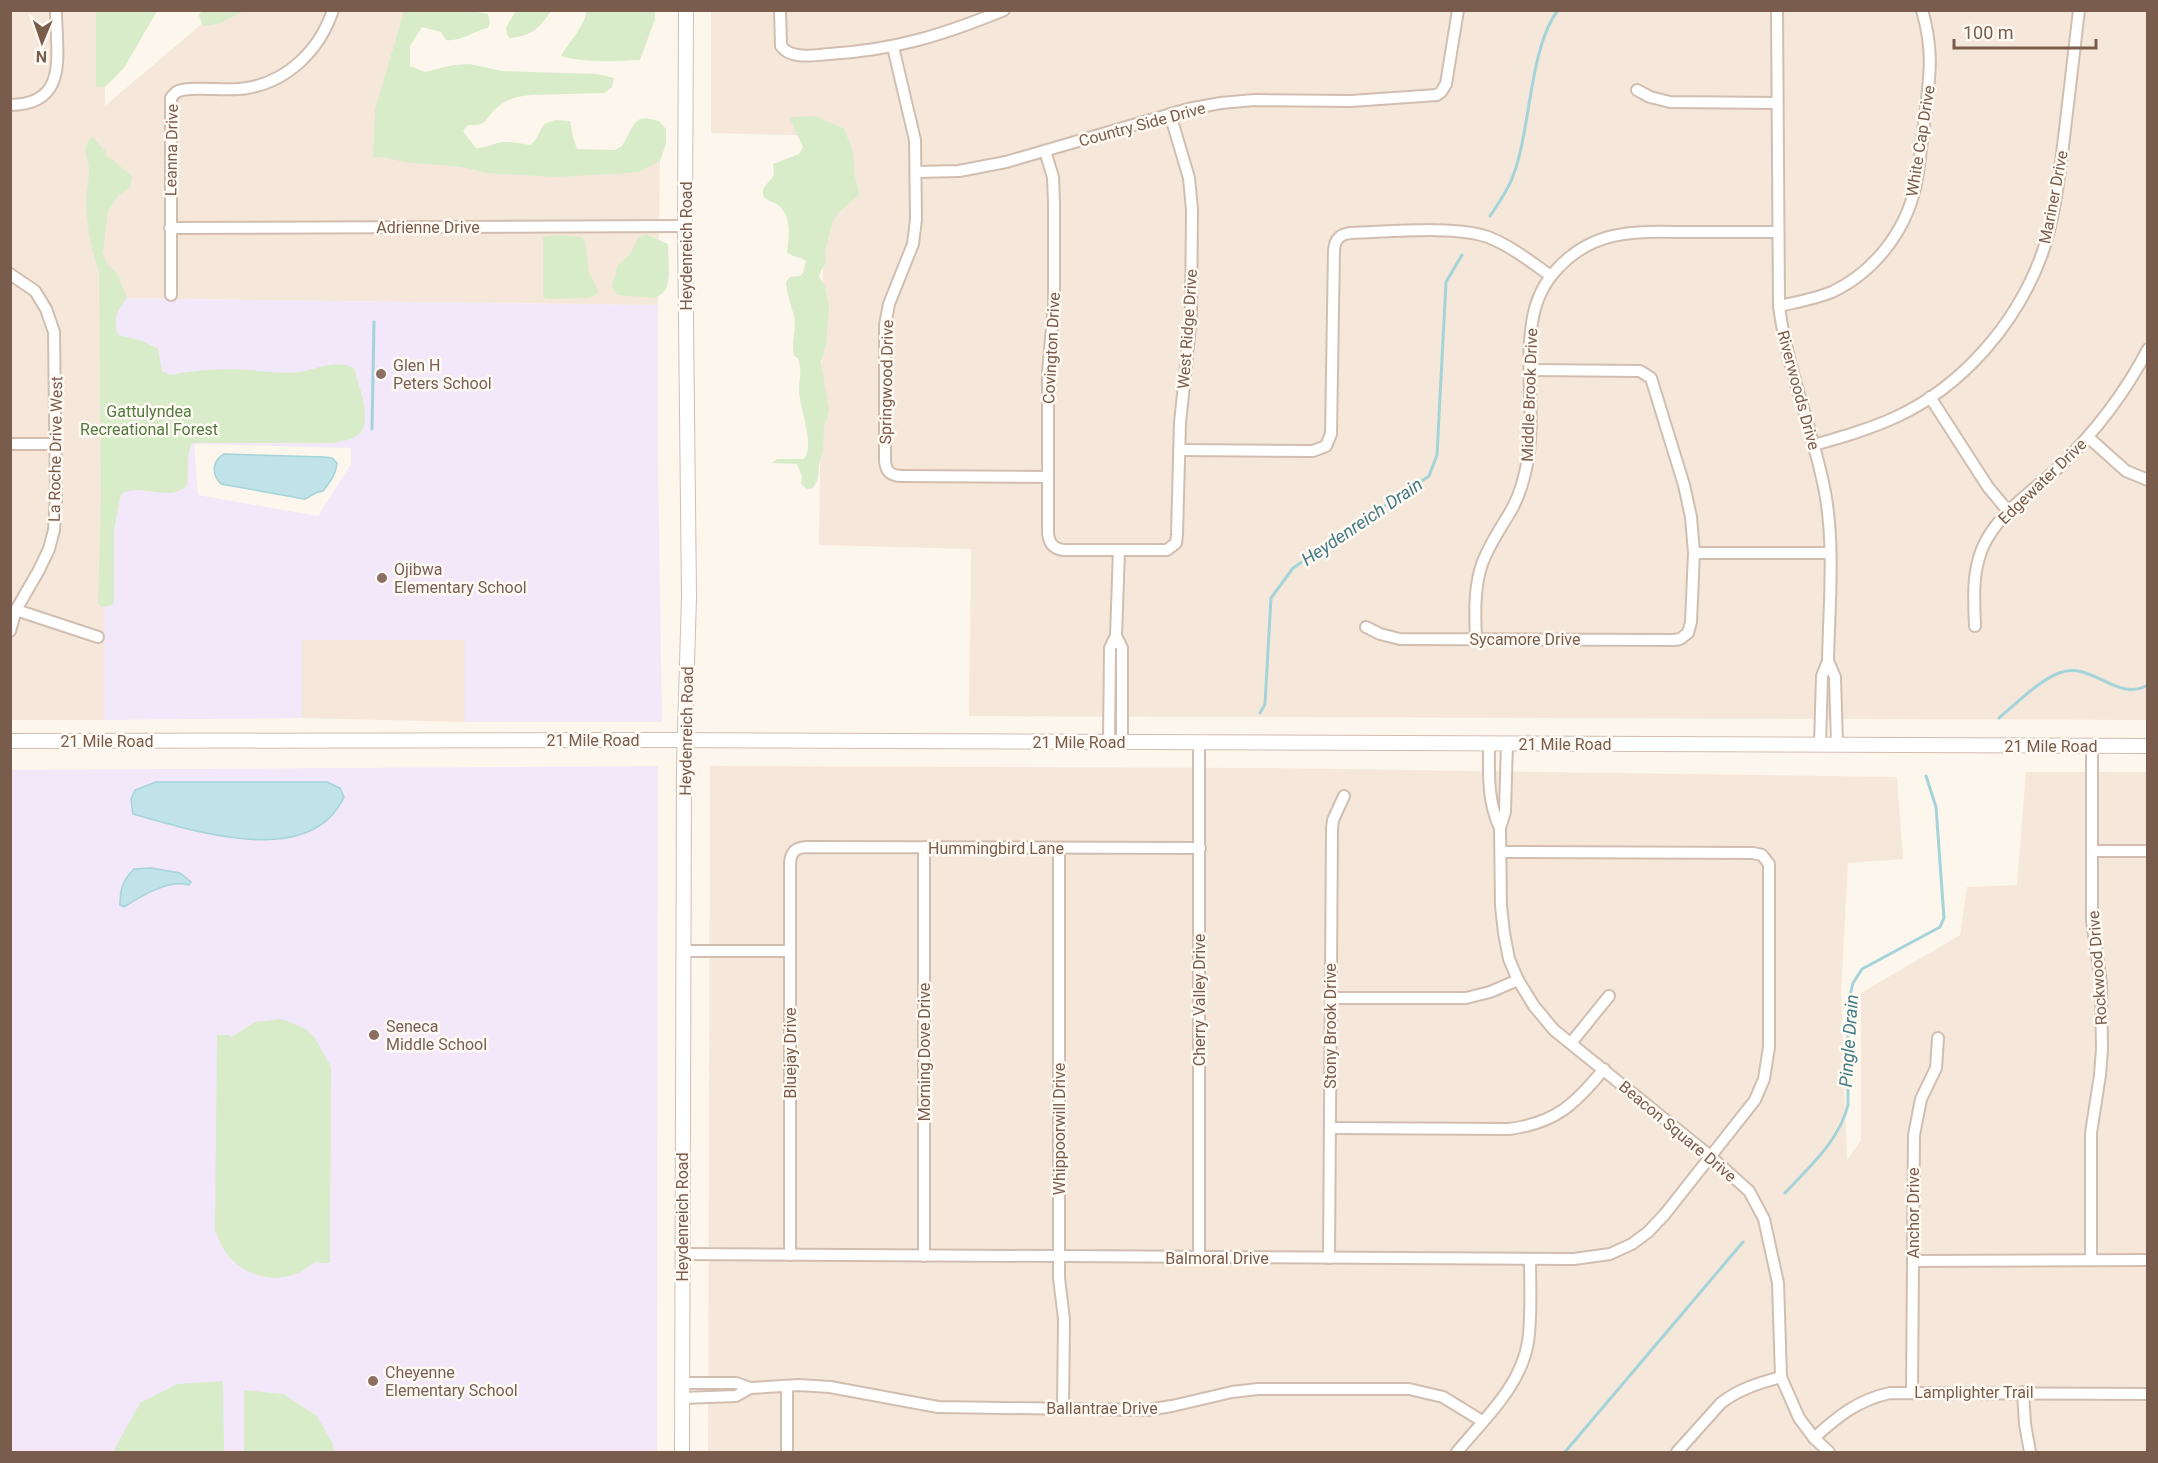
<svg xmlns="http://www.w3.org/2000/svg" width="2158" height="1463" viewBox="0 0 2158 1463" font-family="Roboto,sans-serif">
<rect width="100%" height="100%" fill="#fdf6ec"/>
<g fill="#f5e8da">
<path d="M 10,11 L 105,11 L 105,106 L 217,11 L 407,11 L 374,156 L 660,161 L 658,305 L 105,298 L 104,720 L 11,720 Z"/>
<path d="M 711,11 L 2147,11 L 2147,720 L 969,716 L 971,549 L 819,545 L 825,136 L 711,133 Z"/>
<path d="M 302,640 L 465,640 L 465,722 L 302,718 Z"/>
<path d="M 710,766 L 1264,768 L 1897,777 L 1903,859 L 1848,863 L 1841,992 L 1847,1160 L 1861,1140 L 1861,993 L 1960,935 L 1967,887 L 2017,885 L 2026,772 L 2147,772 L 2147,1452 L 708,1452 Z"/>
</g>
<g fill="#f3e8fa" fill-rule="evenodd">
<path d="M 104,298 L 658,305 L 658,466 L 662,722 L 465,722 L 465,640 L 302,640 L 302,718 L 104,720 ZM 194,444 L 351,448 L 351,464 L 318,516 L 198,495 Z"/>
<path d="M 658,766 L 657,1452 L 11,1452 L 10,770 Z"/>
</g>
<g fill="#d8ecc9">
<path d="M 466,10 L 488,14 L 490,23 L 488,28 C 473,31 461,42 446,40 L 441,32 L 422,27 L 410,46 L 410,66 L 425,72 L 453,65 L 470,64 L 502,71 L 597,74 L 614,78 L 612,87 L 604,93 L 531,95 C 520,96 508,98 499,106 C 484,117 491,126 468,125 L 463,131 L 476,148 C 489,148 494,142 505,142 C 514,142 523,144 531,145 L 536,139 L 544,124 L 555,120 L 570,121 L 573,137 L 577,149 L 615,150 L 622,146 L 634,124 L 640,119 L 646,118 L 659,121 L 666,129 L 666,144 L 660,161 L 639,172 L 614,174 L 556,177 L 485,173 C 459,163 432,166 406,162 C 395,160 385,157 373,157 L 375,110 L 404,11 Z"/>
<path d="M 96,11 L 157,11 L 124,68 L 106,86 L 96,87 Z"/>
<path d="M 202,11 L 202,10 L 243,11 C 230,18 217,27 202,25 L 199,15 Z"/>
<path d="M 516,11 L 551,11 C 539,28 532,36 510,38 L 507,35 L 506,27 Z"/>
<path d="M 586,11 L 655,11 L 655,19 L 640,60 C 617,61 582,63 561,56 C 568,43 586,25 586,11 Z"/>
<path d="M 815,116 L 845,129 C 846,138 851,143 853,152 C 855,160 853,169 855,176 C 856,183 859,188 859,195 L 838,213 L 832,223 L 825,252 L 826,262 L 820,273 L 819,277 L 825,286 L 829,307 L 826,345 L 821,362 L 829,411 L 824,426 L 823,452 L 819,464 L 818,479 L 813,488 L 807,489 L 801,484 L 802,476 L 797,464 L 772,463 L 777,459 L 804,459 C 816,443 798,407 799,387 C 800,373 802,373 798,358 L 794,356 C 791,341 797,328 794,316 C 791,305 787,295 786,282 L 790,277 L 800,276 L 803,273 L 806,261 C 800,256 793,258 787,252 C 789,237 792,217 779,206 C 774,201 761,201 763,190 C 765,184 772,180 774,174 L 773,164 L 799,154 L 803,147 L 790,119 L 792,117 Z"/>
<path d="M 92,137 L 105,150 L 106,155 L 132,176 L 130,188 L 120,194 L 108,211 L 103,253 L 107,264 L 117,273 L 127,298 C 116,313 113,318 118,335 L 143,341 L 158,349 L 162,371 L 170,375 C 196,370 222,368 248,370 C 265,371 283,374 300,372 C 318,369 336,359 354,368 C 358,384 373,420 360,433 C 354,440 342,441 333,443 L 192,443 C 186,453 189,474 187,486 C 166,503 144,482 121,494 L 114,530 L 114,602 L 112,605 L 101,607 L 98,603 L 101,499 L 99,272 C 91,250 86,223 86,199 C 86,190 89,180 89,171 C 89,155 79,152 92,137 Z"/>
<path d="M 558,235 L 582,237 L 585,241 L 589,273 L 598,290 L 598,294 L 589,298 L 547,299 L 543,297 L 543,237 Z"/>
<path d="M 644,235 L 648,235 L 668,244 L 669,276 L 667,287 L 663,293 L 655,298 L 617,295 L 612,286 L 618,265 L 630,254 L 639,237 Z"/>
<path d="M 282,1019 L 306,1029 L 315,1038 L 331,1067 L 330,1263 L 318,1263 L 318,1260 C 311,1264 305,1270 298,1273 C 271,1285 237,1273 223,1248 C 220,1243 218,1236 215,1230 L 217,1035 L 229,1035 L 230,1038 L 255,1022 Z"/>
<path d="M 223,1381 L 224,1452 L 115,1452 L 115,1448 L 140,1403 L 177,1384 Z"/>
<path d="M 244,1390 L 283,1394 L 317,1416 L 333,1444 L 334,1452 L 244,1452 Z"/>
</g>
<g fill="#bfe3e8" stroke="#a5d3da" stroke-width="1.5">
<path d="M 224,454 L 325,457 L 332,458 L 337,463 C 336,475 330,482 323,491 C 312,492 311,498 304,499 L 221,484 C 211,474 212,461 224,454 Z"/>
<path d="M 156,782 L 327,782 L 340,788 L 344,797 C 310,871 192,830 133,814 L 131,799 L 135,790 Z"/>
<path d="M 151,868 L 180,873 L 191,882 L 189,885 C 169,879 141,896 124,907 L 120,905 C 120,889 123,880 134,869 Z"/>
</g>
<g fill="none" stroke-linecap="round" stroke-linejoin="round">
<g stroke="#a5d3da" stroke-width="3">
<path d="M 1490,216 C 1498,204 1508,190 1513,176 C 1531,130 1529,48 1558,10"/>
<path d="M 372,429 L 374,322"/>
<path d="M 1260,713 L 1265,704 L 1271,598 L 1293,568 L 1429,476 L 1437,455 L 1446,282 L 1462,255"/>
<path d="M 1999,718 C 2016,704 2038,681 2059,673 C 2092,660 2116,703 2148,685"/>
<path d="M 1785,1193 C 1810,1166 1839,1141 1848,1105 L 1848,1004 L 1853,983 L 1862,969 L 1940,927 L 1944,918 L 1936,807 L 1926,776"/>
<path d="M 1565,1452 L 1743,1242"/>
</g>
<g stroke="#d1beb0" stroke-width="14">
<g id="minor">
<path d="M 780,10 L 781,46 C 791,60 814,55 829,54 C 895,50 943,35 1004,10"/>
<path d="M 1777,10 L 1779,306 C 1787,370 1813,429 1825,492 C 1835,547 1829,606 1828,661 L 1822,676 L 1820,745"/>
<path d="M 893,47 L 915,140 L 916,219 L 913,244 L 889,304 L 885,325 L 885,461 C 886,472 891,476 902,476 L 1048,477"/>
<path d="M 1637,90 L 1650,97 L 1670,102 L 1777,103"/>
<path d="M 10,105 C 70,105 56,53 56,10"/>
<path d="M 1045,151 L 1053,177 L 1054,203 L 1054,305 L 1048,372 L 1048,533 C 1049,543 1053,549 1064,550 L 1167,550 L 1176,543 L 1177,535 L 1180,423 L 1191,317 L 1192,210 L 1189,178 L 1170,114"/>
<path d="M 916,172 L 959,171 L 1006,162 L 1188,109 L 1221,103 L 1254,100 L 1351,101 L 1437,95 L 1441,92 L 1446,84 L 1458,10"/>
<path d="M 170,228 L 685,226"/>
<path d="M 10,274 L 35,291 L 46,309 L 54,332 L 56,498 L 54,530 L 49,549 L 39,570 L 16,610 L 10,631"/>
<path d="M 171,295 L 171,98 C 174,94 176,91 182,90 C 201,86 226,92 247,88 C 289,81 320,49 333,10"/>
<path d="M 1779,306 C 1797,302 1815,299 1832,292 C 1874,272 1905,232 1915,188 C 1920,167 1921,145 1924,124 C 1929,80 1935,55 1922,10"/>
<path d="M 1930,397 L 1988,487 L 2008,511"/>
<path d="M 2088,437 L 2126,471 L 2148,480"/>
<path d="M 10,444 L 54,444"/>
<path d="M 1814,445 C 1842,437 1870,429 1896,417 C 1963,386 2017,323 2042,254 C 2055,217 2059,177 2064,138 C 2069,95 2074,53 2079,10"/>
<path d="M 1179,450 L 1313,451 L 1326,446 L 1331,434 L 1334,250 C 1335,239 1340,234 1351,233 C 1388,232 1455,225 1488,237 C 1511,246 1531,262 1551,276"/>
<path d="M 1694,553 L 1829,553"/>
<path d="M 16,610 L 98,637"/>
<path d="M 1975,626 C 1974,600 1972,574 1982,549 C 1997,513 2033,492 2060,466 C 2095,432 2125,393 2148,349"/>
<path d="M 1366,627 L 1380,634 L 1400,639 L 1674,640 L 1680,639 L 1688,633 L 1691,622 L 1694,553 L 1691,517 L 1684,485 L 1651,378 L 1640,371 L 1530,370"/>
<path d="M 1116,636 L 1122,648 L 1122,742"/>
<path d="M 1476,639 C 1475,615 1474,590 1481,567 C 1488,545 1502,527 1513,507 C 1521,492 1525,475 1528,459 C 1535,414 1525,368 1532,323 C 1535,302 1544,282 1559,267 C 1597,227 1640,232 1690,232 C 1719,232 1748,232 1777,232"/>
<path d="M 1828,661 L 1835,677 L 1837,744"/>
<path d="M 1109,742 L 1110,648 L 1116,636 L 1119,550"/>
<path d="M 1199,743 L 1199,1258"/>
<path d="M 1489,743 C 1489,773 1487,801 1500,828"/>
<path d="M 1507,743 L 1505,812 L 1500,828 L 1501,906 L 1504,933 L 1509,959 L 1518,980 L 1534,1006 L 1554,1030 L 1710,1156 L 1749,1191 L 1764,1219 L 1778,1283 L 1781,1377 L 1799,1418 L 1814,1438 L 1829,1452"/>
<path d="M 924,847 L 924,1256"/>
<path d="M 1059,848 L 1059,1278 L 1064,1319 L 1063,1409"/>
<path d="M 2092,851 L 2148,851"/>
<path d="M 683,951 L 790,951"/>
<path d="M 1331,998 L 1466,998 L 1490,992 L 1518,980"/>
<path d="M 1571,1043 L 1609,996"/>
<path d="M 1330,1128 L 1509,1129 C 1556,1123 1575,1104 1604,1069"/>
<path d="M 682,1254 L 1574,1259 L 1610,1254 L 1632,1244 L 1648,1232 L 1665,1214 L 1755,1100 L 1764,1079 L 1769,1047 L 1769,864 L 1762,855 L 1753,853 L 1501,852"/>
<path d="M 790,1255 L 790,863 C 791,852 795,848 806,847 L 1200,848"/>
<path d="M 1329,1258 L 1332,828 L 1333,820 L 1344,796"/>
<path d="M 2091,1260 L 2091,1133 L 2100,1075 L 2102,1049 L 2101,983 L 2092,921 L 2092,746"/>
<path d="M 1914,1261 L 2148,1260"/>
<path d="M 682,1383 L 736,1383 L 750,1388 L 799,1385 L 830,1387 L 938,1407 L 1147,1410 L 1172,1406 L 1232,1392 L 1258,1389 L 1409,1389 L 1443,1397 L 1482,1421"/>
<path d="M 1912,1392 L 1914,1135 L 1921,1099 L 1936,1068 L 1938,1038"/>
<path d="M 2023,1392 L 2025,1424 L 2030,1452"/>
<path d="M 682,1398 L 736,1396 L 750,1388"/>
<path d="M 1814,1438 C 1838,1416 1858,1400 1890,1393 L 2148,1394"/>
<path d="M 787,1452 L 787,1386"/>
<path d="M 1457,1452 C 1484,1419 1521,1386 1528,1342 C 1532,1315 1530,1286 1530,1259"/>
<path d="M 1677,1452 L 1721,1403 C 1739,1389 1759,1383 1781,1377"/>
</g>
</g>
<g stroke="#d1beb0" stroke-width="16">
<g id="tertiary">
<path d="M 10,741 L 664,740 L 2148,746"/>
<path d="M 682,1452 L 684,764 L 689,597 L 685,226 L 686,10"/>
</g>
</g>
<use href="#minor" stroke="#fff" stroke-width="10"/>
<use href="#tertiary" stroke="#fff" stroke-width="14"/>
</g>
<g fill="#8d6e63" stroke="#fffaf3" stroke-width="2">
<circle cx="381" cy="374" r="6"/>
<circle cx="382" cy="578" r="6"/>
<circle cx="374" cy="1035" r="6"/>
<circle cx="373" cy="1381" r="6"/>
</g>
<g text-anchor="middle" stroke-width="5" stroke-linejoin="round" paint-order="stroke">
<g font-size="16" fill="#7a5c4d" stroke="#fffaf3">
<text transform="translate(1142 124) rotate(-15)" y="6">Country Side Drive</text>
<text transform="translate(1920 141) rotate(-81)" y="6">White Cap Drive</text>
<text transform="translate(171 150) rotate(-89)" y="6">Leanna Drive</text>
<text transform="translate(2053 197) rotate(-79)" y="6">Mariner Drive</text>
<text x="428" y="233">Adrienne Drive</text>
<text transform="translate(686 246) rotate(-90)" y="6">Heydenreich Road</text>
<text transform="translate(1187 329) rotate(-86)" y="6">West Ridge Drive</text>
<text transform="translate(1051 348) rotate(-87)" y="6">Covington Drive</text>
<text transform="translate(886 382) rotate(-89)" y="6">Springwood Drive</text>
<text transform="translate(1799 390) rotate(75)" y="6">Riverwoods Drive</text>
<text transform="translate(1529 395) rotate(-88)" y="6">Middle Brook Drive</text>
<text transform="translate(55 449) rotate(-89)" y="6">La Roche Drive West</text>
<text transform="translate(2042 481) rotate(-44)" y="6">Edgewater Drive</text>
<text x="1525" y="645">Sycamore Drive</text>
<text transform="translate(686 731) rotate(-89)" y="6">Heydenreich Road</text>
<text x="593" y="746">21 Mile Road</text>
<text x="107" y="747">21 Mile Road</text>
<text x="1079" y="748">21 Mile Road</text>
<text x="1565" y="750">21 Mile Road</text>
<text x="2051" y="752">21 Mile Road</text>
<text x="996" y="854">Hummingbird Lane</text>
<text transform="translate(2097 968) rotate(-94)" y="6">Rockwood Drive</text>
<text transform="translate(1199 1000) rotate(-90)" y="6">Cherry Valley Drive</text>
<text transform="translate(1330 1026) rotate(-90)" y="6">Stony Brook Drive</text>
<text transform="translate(924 1052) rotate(-90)" y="6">Morning Dove Drive</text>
<text transform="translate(790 1053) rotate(-90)" y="6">Bluejay Drive</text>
<text transform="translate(1059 1129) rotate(-90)" y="6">Whippoorwill Drive</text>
<text transform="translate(1678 1131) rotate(40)" y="6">Beacon Square Drive</text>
<text transform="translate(1913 1213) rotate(-90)" y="6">Anchor Drive</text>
<text transform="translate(682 1217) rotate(-90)" y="6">Heydenreich Road</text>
<text x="1217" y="1264">Balmoral Drive</text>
<text x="1974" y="1398">Lamplighter Trail</text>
<text x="1102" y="1414">Ballantrae Drive</text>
</g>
<g font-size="16" fill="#785e54" stroke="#fffaf3" text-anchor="start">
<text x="393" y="371">Glen H<tspan x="393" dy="18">Peters School</tspan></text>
<text x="394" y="575">Ojibwa<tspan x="394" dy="18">Elementary School</tspan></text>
<text x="386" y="1032">Seneca<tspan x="386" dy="18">Middle School</tspan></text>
<text x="385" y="1378">Cheyenne<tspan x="385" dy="18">Elementary School</tspan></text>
</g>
<g font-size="16" fill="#537a41" stroke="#fffaf3">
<text x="149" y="417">Gattulyndea<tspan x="149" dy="18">Recreational Forest</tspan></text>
</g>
<g font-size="18" font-style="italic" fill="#437c86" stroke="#fffaf3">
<text transform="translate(1362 522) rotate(-34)" y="6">Heydenreich Drain</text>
<text transform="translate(1849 1041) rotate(-86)" y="6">Pingle Drain</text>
</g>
</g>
<rect width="2158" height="1463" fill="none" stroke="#7a5c4d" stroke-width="24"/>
<g transform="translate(42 42) rotate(182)" stroke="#fffaf3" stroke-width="4.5" paint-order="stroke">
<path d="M0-4.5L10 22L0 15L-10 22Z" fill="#7a5c4d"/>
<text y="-9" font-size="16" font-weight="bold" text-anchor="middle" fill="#7a5c4d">N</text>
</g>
<path d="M1954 39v9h142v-9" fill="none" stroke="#7a5c4d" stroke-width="3"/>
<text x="1963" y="39" font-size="18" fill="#7a5c4d" stroke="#fffaf3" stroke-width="4.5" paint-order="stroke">100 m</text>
</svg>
